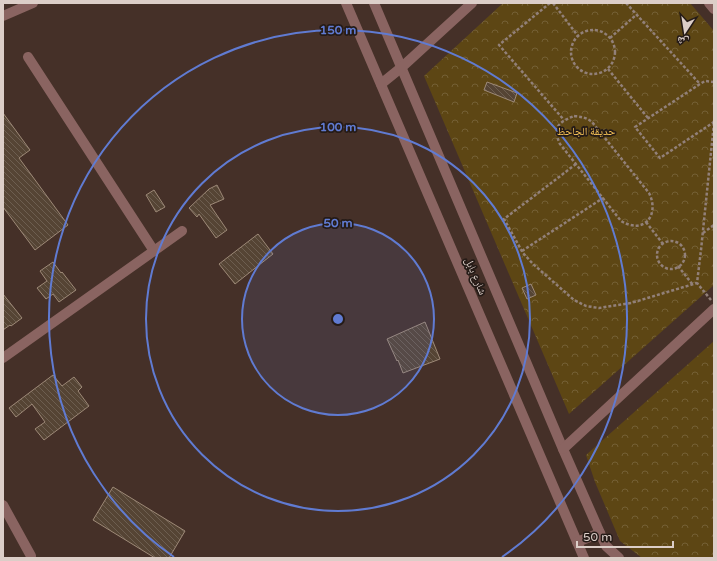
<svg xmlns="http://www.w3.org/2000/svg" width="717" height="561" viewBox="0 0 717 561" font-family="'Varela Round','Noto Naskh Arabic',sans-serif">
<defs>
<pattern id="park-crowns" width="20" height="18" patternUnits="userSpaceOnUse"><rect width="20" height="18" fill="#5d4614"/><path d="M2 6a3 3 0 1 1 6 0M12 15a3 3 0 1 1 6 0" fill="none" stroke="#746035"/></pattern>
<pattern id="building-back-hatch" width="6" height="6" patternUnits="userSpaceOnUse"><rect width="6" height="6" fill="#554434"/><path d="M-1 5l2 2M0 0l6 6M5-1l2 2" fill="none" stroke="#6d5e50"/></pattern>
</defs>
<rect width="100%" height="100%" fill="#453028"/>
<g fill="url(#park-crowns)">
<path d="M 503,3 L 690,3 L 714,31 L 714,285 L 569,414 L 424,76 Z"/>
<path d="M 714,341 L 714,558 L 642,558 L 620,541 L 595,482 L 586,455 Z"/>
</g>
<g fill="url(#building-back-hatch)" stroke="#9d8977">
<path d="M 487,82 L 517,93 L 514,102 L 484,90 Z"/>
<path d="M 3,113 L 30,150 L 19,158 L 68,225 L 35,250 L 3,207 Z"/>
<path d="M 217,185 L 224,199 L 210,205 L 227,230 L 216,238 L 199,214 L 197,217 L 189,208 L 209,189 Z"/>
<path d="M 154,190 L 165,207 L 156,212 L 146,195 Z"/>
<path d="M 258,234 L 273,254 L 235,284 L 219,264 Z"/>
<path d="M 53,262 L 61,273 L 62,272 L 76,290 L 59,302 L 53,294 L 46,299 L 37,288 L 47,281 L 40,271 Z"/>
<path d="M 531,284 L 536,295 L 527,299 L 522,288 Z"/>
<path d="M 3,294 L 22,318 L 11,326 L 10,325 L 3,330 Z"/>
<path d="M 425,322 L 440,359 L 403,373 L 398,360 L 397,361 L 387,339 Z"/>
<path d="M 53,375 L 62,386 L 74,377 L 82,387 L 78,391 L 89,406 L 44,440 L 35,429 L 45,422 L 32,404 L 16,417 L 9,408 Z"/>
<path d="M 113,487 L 185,531 L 169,558 L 155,558 L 93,520 Z"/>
</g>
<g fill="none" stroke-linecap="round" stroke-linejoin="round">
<g stroke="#928079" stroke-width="2.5" stroke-dasharray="3 2" stroke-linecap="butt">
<path d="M 550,3 L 499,45 L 564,120"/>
<path d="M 553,3 L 578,36"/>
<path d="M 626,3 L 700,84"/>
<circle cx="593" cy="52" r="22"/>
<path d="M 610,38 L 636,15"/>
<path d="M 608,69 L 648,118"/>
<path d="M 714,82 L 705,81 L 700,84 L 635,127 L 660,158 L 714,122"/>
<path d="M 574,116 C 581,117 586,117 592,122 L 649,193 C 660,215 644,235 621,221 L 560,144 C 552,127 559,122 574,116 Z"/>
<path d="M 576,164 L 504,219 L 523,253 L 533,264 L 574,300 L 586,306 L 599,308 L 631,303 L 697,283"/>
<path d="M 646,222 L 663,244"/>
<path d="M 703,233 L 714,225"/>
<circle cx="671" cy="255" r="14"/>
<path d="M 522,251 L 603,198"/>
<path d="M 678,266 L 693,285"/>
<path d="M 711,300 L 697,283 L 701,250 L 714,123"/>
</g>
<g stroke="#8a6461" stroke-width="10">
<path d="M 346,3 L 584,558"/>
<path d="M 374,3 L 563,449 L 600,533 L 606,546 L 619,558"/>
<path d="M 709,3 L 714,9"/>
<path d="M 3,16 L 33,3"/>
<path d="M 28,57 L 154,251"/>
<path d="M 381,84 L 402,67 L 472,3"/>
<path d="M 3,358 L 182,231"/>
<path d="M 563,449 L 714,309"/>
<path d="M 3,505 L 31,556"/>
<path d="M 577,542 L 600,533"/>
</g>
</g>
<circle cx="338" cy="319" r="96" fill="#607bd2" fill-opacity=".12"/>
<g fill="none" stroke="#607bd2" stroke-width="2">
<circle cx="338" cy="319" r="96"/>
<circle cx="338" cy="319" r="192"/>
<path d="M174 557A289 289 0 1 1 502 557"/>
</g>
<g text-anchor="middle" stroke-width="3.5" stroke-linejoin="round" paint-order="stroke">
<g font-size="11" fill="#fcc758" stroke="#251b17">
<text x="586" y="135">حديقة الجاحظ</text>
</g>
<g font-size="11" fill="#dccec8" stroke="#251b17">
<text transform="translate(476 276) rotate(67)" y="4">شارع بابل</text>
</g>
</g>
<circle cx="338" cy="319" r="6" fill="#607bd2" stroke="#251b17" stroke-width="2"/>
<g font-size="12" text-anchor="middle" font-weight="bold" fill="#607bd2" stroke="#251b17" stroke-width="3.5" stroke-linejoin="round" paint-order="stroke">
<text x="338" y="34">150 m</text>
<text x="338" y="131">100 m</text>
<text x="338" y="227">50 m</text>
</g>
<rect width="717" height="561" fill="none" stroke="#dccec8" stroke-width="8"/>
<g transform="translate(685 32) rotate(192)" stroke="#251b17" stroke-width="3" paint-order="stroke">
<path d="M0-3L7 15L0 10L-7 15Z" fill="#dccec8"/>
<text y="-6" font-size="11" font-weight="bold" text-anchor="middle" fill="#dccec8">ش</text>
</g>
<path d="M577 541v6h96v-6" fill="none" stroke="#dccec8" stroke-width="2"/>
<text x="583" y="541" font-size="12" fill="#dccec8" stroke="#251b17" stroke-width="3" paint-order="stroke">50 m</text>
</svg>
